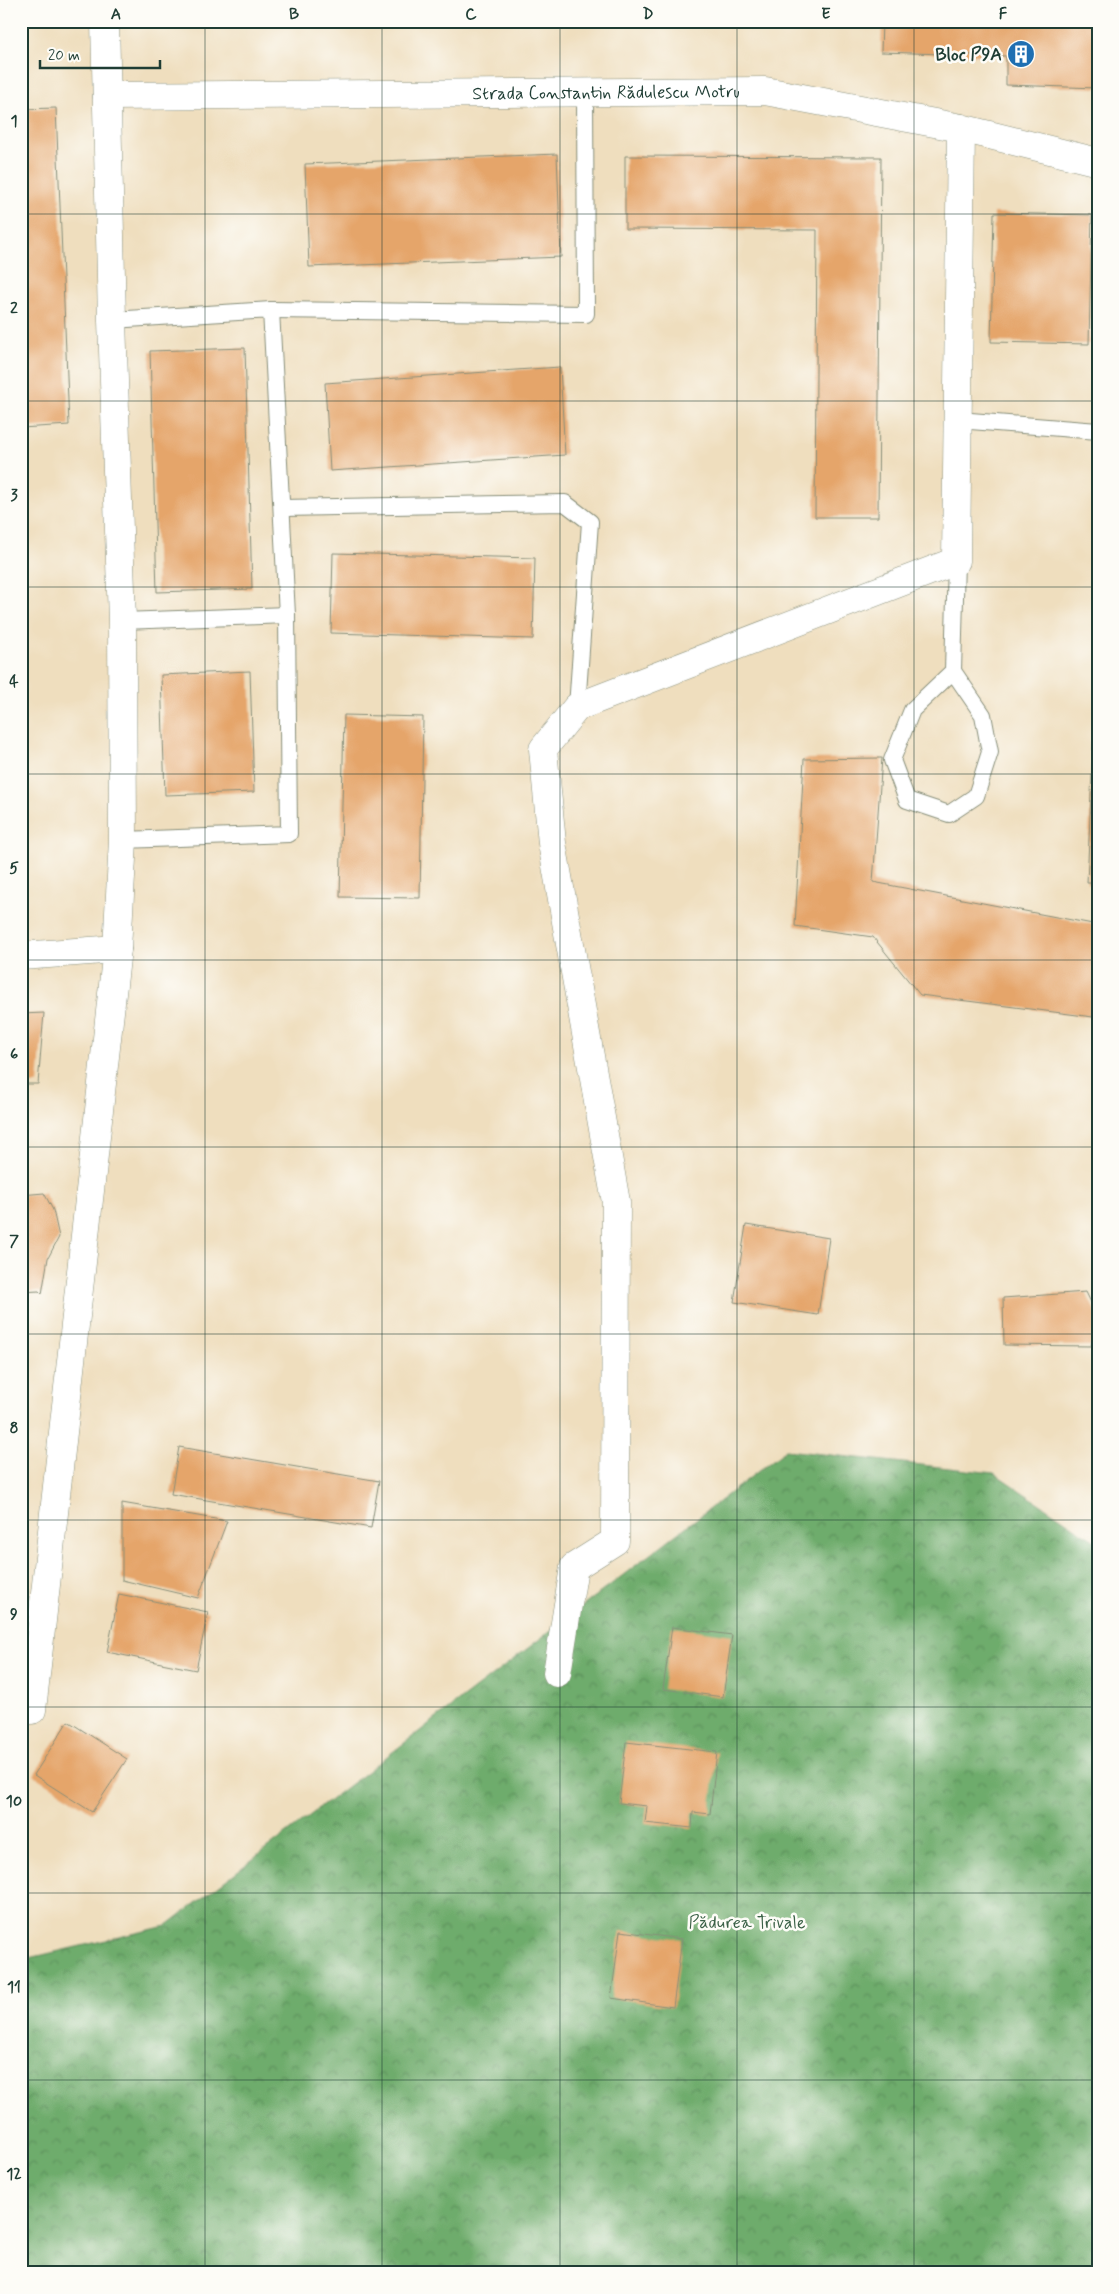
<svg xmlns="http://www.w3.org/2000/svg" width="1119" height="2294" viewBox="0 0 1119 2294" font-family="Mynerve,sans-serif">
<defs>
<pattern id="forest-crowns" width="20" height="18" patternUnits="userSpaceOnUse" patternTransform="scale(1.25)"><rect width="20" height="18" fill="#6eac6c"/><path d="M2 6a3 3 0 1 1 6 0M12 15a3 3 0 1 1 6 0" fill="none" stroke="#5a8d5a"/></pattern>
</defs>
<rect width="100%" height="100%" fill="#fdfcf7"/>
<filter id="ink" filterUnits="userSpaceOnUse"><feTurbulence type="fractalNoise" baseFrequency=".02" numOctaves="2"/><feDisplacementMap in="SourceGraphic" scale="10" xChannelSelector="R" yChannelSelector="G"/><feConvolveMatrix kernelMatrix="1 2 1 2 8 2 1 2 1" color-interpolation-filters="sRGB"/></filter>
<filter id="wash" filterUnits="userSpaceOnUse"><feTurbulence type="fractalNoise" baseFrequency=".0096" numOctaves="4" result="noise"/><feDisplacementMap in="SourceGraphic" scale="20" xChannelSelector="R" yChannelSelector="G"/><feGaussianBlur stdDeviation="1.12" result="paint"/><feColorMatrix in="noise" values="0 0 0 0 0 0 0 0 0 0 0 0 0 0 0 0 0 1.4 0 .05"/><feComposite in="paint" operator="in"/></filter>
<g filter="url(#wash)">
<rect width="100%" height="100%" fill="#efdebe"/>
<path fill="url(#forest-crowns)" stroke="#467450" d="M 786,1450 L 994,1473 L 1098,1543 L 1098,2273 L 21,2273 L 21,1960 L 166,1926 Z"/>
<g id="blocks">
<g fill="#e5a56a">
<path d="M 882,21 L 1098,21 L 1098,88 L 1006,85 L 1006,56 L 881,52 Z"/>
<path d="M 56,108 L 69,425 L 21,428 L 21,109 Z"/>
<path d="M 557,154 L 561,257 L 309,267 L 305,164 Z"/>
<path d="M 625,156 L 881,157 L 878,517 L 815,517 L 817,230 L 625,229 Z"/>
<path d="M 994,213 L 1092,215 L 1089,344 L 991,342 Z"/>
<path d="M 245,348 L 252,589 L 157,592 L 150,351 Z"/>
<path d="M 560,367 L 565,455 L 330,471 L 325,383 Z"/>
<path d="M 333,553 L 535,558 L 533,639 L 331,633 Z"/>
<path d="M 250,671 L 254,792 L 165,795 L 161,675 Z"/>
<path d="M 1095,706 L 1098,706 L 1098,883 L 1087,883 Z"/>
<path d="M 344,715 L 423,717 L 420,898 L 340,897 Z"/>
<path d="M 882,758 L 873,882 L 1098,925 L 1093,1017 L 920,995 L 873,937 L 795,926 L 804,759 Z"/>
<path d="M 44,1013 L 38,1084 L 21,1084 L 21,1014 Z"/>
<path d="M 44,1193 L 53,1210 L 59,1237 L 48,1258 L 42,1294 L 39,1291 L 21,1292 L 21,1195 Z"/>
<path d="M 746,1225 L 829,1238 L 818,1315 L 734,1302 Z"/>
<path d="M 1086,1292 L 1098,1317 L 1091,1346 L 1004,1345 L 1003,1298 Z"/>
<path d="M 179,1447 L 379,1481 L 371,1528 L 171,1494 Z"/>
<path d="M 122,1503 L 227,1521 L 198,1598 L 122,1580 Z"/>
<path d="M 119,1594 L 208,1612 L 196,1670 L 107,1652 Z"/>
<path d="M 672,1627 L 732,1635 L 723,1697 L 663,1689 Z"/>
<path d="M 68,1721 L 127,1759 L 92,1812 L 34,1775 Z"/>
<path d="M 626,1742 L 717,1752 L 710,1814 L 693,1812 L 692,1828 L 645,1823 L 647,1806 L 619,1803 Z"/>
<path d="M 620,1931 L 682,1939 L 673,2007 L 611,1998 Z"/>
</g>
</g>
</g>
<g filter="url(#ink)">
<use href="#blocks" fill-opacity="0" stroke="#878e79" stroke-width="1"/>
<g fill="none" stroke-linecap="round" stroke-linejoin="round">
<g stroke="#878e79" stroke-width="18">
<g id="service">
<path d="M 271,310 L 586,314 L 585,91"/>
<path d="M 112,320 L 271,310 L 287,615 L 289,834 L 123,840"/>
<path d="M 958,420 L 1098,431"/>
<path d="M 282,508 L 565,503 L 590,522 L 577,707"/>
<path d="M 122,621 L 287,615"/>
<path d="M 953,671 L 912,710 L 892,760 L 907,800 L 949,814 L 976,796 L 990,752 L 983,715 L 953,671 L 956,561"/>
</g>
</g>
<g stroke="#878e79" stroke-width="29">
<g id="minor">
<path id="s1" d="M 107,96 L 765,91 L 961,128 L 1098,162"/>
<path d="M 21,956 L 117,949 L 123,840 L 122,621 L 112,320 L 105,21"/>
<path d="M 557,1673 L 574,1567 L 615,1541 L 616,1202 L 552,843 L 543,749 L 577,707 L 956,561 L 961,128"/>
<path d="M 32,1710 L 117,949"/>
</g>
</g>
<use href="#service" stroke="#fff" stroke-width="16"/>
<use href="#minor" stroke="#fff" stroke-width="28"/>
</g>
</g>
<path fill="none" stroke="#1f3d34" stroke-width="1" stroke-opacity="0.55" d="M 205,21 L 205,2273M 382,21 L 382,2273M 560,21 L 560,2273M 737,21 L 737,2273M 914,21 L 914,2273M 21,214 L 1098,214M 21,401 L 1098,401M 21,587 L 1098,587M 21,774 L 1098,774M 21,960 L 1098,960M 21,1147 L 1098,1147M 21,1334 L 1098,1334M 21,1520 L 1098,1520M 21,1707 L 1098,1707M 21,1893 L 1098,1893M 21,2080 L 1098,2080"/>
<defs>
<g id="building-disc" transform="scale(1.4375)"><circle r="9.5" fill="#1f6fb2" stroke="#fdfcf7"/><path d="M-4-6H4V6H1V3H-1V6H-4ZM-2.5-4.3h1.7v1.8h-1.7ZM.8-4.3h1.7v1.8H.8ZM-2.5-1h1.7V.8h-1.7ZM.8-1h1.7V.8H.8Z" fill="#fff"/></g>
</defs>
<g fill-rule="evenodd">
<use href="#building-disc" x="1021" y="54"/>
</g>
<g text-anchor="middle" stroke-width="5" stroke-linejoin="round" paint-order="stroke">
<g font-size="18" font-weight="bold" fill="#1f3d34" stroke="#fdfcf7" text-anchor="end">
<text x="1002" y="60">Bloc P9A</text>
</g>
<g font-size="18" fill="#1f3d34" stroke="#fdfcf7">
<text dy="6" stroke="none"><textPath href="#s1" startOffset="499">Strada Constantin Rădulescu Motru</textPath></text>
</g>
<g font-size="18" fill="#3a6046" stroke="#fdfcf7">
<text x="747" y="1928">Pădurea Trivale</text>
</g>
</g>
<rect width="1119" height="2294" fill="none" stroke="#fdfcf7" stroke-width="55"/>
<path d="M40 60v8h120v-8" fill="none" stroke="#1f3d34" stroke-width="2.5"/>
<text x="48" y="60" font-size="15" fill="#1f3d34" stroke="#fdfcf7" stroke-width="4" paint-order="stroke">20 m</text>
<rect x="28" y="28" width="1064" height="2238" fill="none" stroke="#1f3d34" stroke-width="2"/>
<g font-size="16" text-anchor="middle" font-weight="bold" fill="#1f3d34">
<text x="116" y="19">A</text>
<text x="294" y="19">B</text>
<text x="471" y="19">C</text>
<text x="648" y="19">D</text>
<text x="826" y="19">E</text>
<text x="1003" y="19">F</text>
<text x="14" y="126">1</text>
<text x="14" y="313">2</text>
<text x="14" y="500">3</text>
<text x="14" y="686">4</text>
<text x="14" y="873">5</text>
<text x="14" y="1059">6</text>
<text x="14" y="1246">7</text>
<text x="14" y="1433">8</text>
<text x="14" y="1619">9</text>
<text x="14" y="1806">10</text>
<text x="14" y="1992">11</text>
<text x="14" y="2179">12</text>
</g>
</svg>
